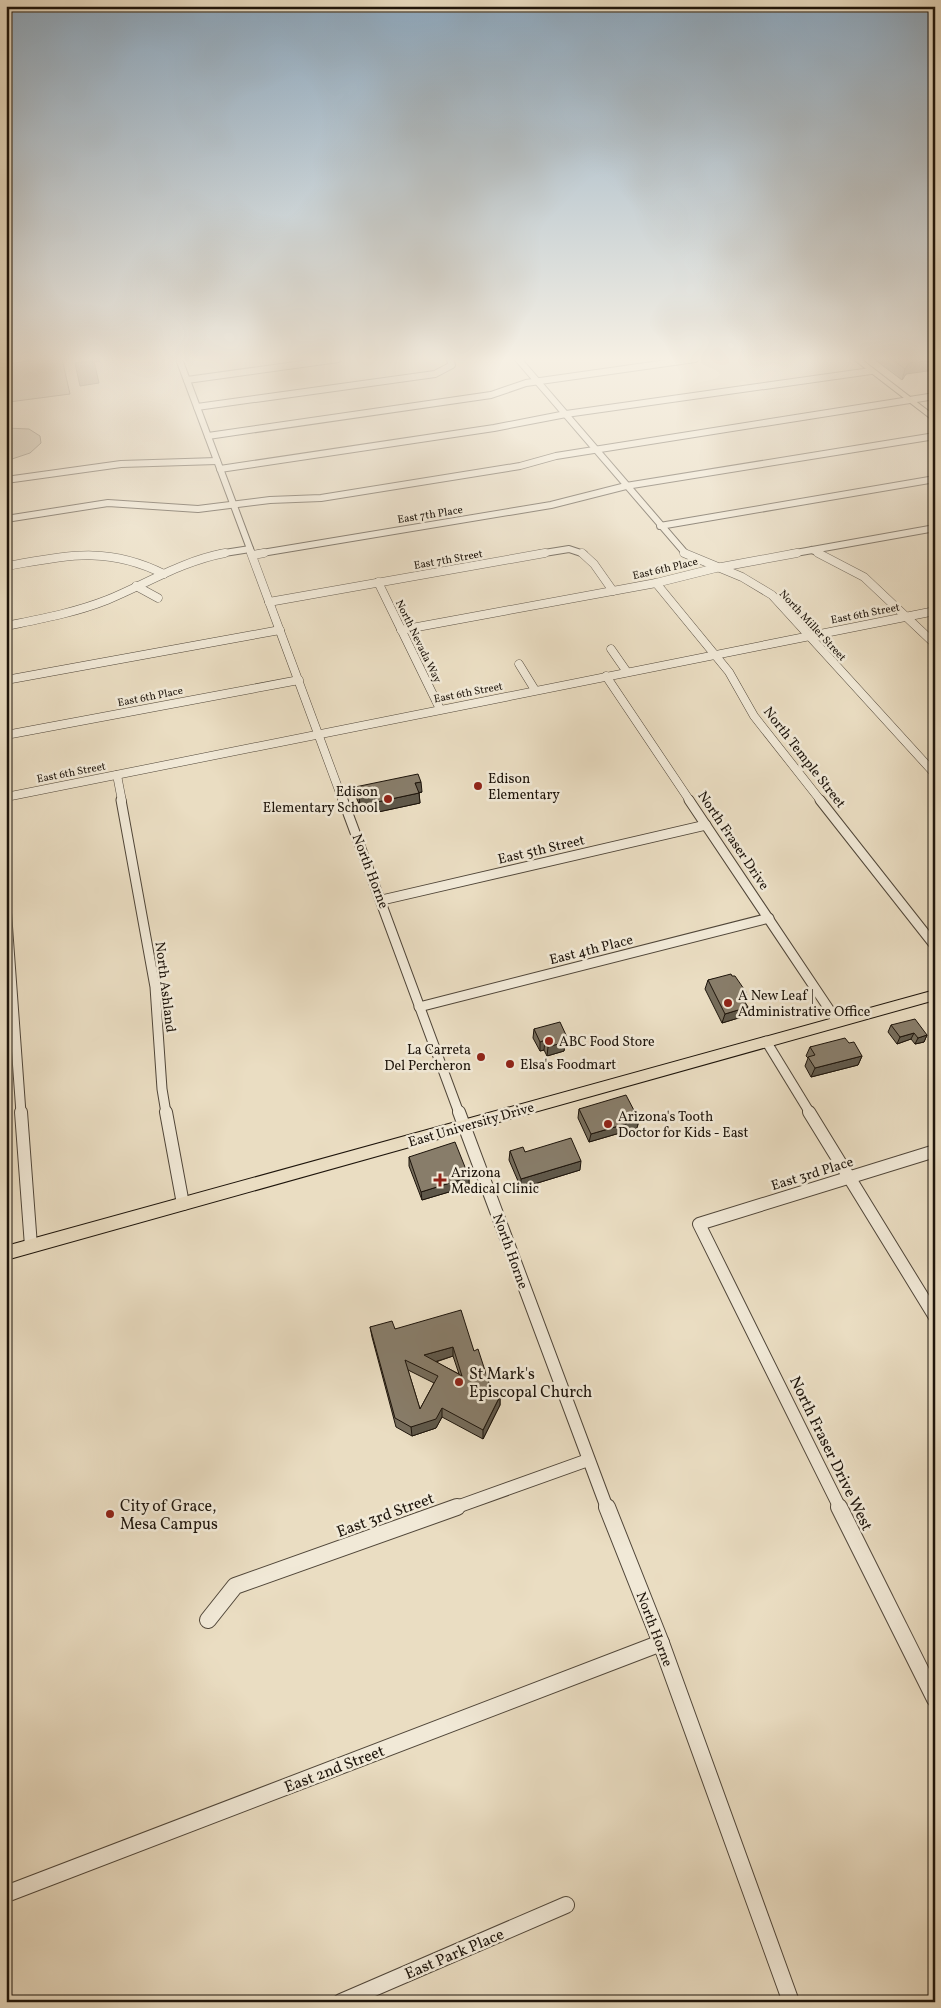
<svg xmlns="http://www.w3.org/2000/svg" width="941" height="2008" viewBox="0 0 941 2008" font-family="Vollkorn,serif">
<rect width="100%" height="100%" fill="#eaddc2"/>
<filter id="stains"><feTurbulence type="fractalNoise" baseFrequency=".004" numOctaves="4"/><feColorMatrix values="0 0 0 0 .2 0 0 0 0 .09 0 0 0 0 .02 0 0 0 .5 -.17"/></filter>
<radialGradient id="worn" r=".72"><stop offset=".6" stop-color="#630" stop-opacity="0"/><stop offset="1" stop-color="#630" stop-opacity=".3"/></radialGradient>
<g fill="#c7bba3" stroke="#726857">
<path d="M 46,359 L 62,359 L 70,394 L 9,402 L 12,426 L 6,426 L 6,364 Z"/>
<path d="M 6,428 L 29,429 L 40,436 L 41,443 L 30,453 L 6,461 Z"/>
</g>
<path fill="#a49984" stroke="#6e6454" d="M 99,360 L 100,362 L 94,361 L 99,383 L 80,386 L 75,363 Z"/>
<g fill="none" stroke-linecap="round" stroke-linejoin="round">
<g stroke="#504639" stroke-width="8">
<g id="minor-far4">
<path d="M 179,359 L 252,554"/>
<path d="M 518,359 L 686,554"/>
<path d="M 187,380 L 338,359"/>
<path d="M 197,407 L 435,374 L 452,365 L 450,359"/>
<path d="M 208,436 L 491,395 L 526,383 L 695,359"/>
<path d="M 220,469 L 494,428 L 566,414 L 871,371"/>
<path d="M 6,480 L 121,464 L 217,461"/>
<path d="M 6,519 L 108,503 L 198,509 L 270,500 L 321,498 L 520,466 L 556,456 L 935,396"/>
<path d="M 660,526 L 935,479"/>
<path d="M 812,550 L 821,554"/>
<path d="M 218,554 L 250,549"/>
<path d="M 256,554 L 551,505 L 626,486 L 935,436"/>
<path d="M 538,554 L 569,549 L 584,554"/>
<path d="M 790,554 L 935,528"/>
</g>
</g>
<g stroke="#504639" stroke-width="9">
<g id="minor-far3">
<path d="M 251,553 L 343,801"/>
<path d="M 582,553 L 594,564 L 613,591"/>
<path d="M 684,553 L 742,577 L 772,595 L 935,774"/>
<path d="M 818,553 L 864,577 L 935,644"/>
<path d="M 253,555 L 264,553"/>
<path d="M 6,566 C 66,556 106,545 164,574"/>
<path d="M 378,582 L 440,709"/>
<path d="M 656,583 L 729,672 L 754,716 L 821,801"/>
<path d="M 136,586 L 158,598"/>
<path d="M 269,602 L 545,553"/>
<path d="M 6,626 C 40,619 74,613 107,600 C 146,584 182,561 225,553"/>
<path d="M 401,630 L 656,583 L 716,568 L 797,553"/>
<path d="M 611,649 L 627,672"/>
<path d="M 519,664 L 535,690"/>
<path d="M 606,676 L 690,801"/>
<path d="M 6,680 L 280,630"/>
<path d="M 6,735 L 299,680"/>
<path d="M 117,775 L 122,801"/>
<path d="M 6,797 L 935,611"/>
</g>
</g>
<g stroke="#504639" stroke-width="11">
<g id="minor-far2">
<path d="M 121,800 L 155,987 L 162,1089 L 166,1113"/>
<path d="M 343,800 L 459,1113"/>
<path d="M 689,800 L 837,1021"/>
<path d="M 820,800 L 935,946"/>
<path d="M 382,900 L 706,825"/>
<path d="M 6,906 L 21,1113"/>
<path d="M 419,1007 L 769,918"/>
<path d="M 766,1041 L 810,1113"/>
</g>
</g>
<g stroke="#504639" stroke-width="14">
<g id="minor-far1">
<path d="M 21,1112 L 31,1246"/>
<path d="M 166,1112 L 183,1204"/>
<path d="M 459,1112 L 607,1508"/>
<path d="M 809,1112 L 935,1317"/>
<path d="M 454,1508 L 588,1460"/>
<path d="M 840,1508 L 699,1224 L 935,1151"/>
</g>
</g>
<g stroke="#504639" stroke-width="18">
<g id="minor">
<path d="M 607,1507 L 661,1643 L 791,2002"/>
<path d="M 839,1507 L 935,1699"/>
<path d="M 208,1620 L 235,1586 L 457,1507"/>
<path d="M 6,1894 L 661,1643"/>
<path d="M 341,2002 L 566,1905"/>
</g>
</g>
<g stroke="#1d140b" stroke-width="2">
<g id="major">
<path d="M 853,359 L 861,359 L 935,416 L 935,422 Z"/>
<path d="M 935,990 L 935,1000 L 6,1260 L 6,1246 Z"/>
</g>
</g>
<use href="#minor-far4" stroke="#f1e9d7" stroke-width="6"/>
<use href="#minor-far3" stroke="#f1e9d7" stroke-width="8"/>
<use href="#minor-far2" stroke="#f1e9d7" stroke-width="9"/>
<use href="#minor-far1" stroke="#f1e9d7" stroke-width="12"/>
<use href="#minor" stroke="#f1e9d7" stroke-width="16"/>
<use href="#major" fill="#eaddc2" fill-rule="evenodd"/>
</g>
<g fill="#756c5b" stroke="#1d140b" fill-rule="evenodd">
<path d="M 874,359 L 935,359 L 906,374 L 902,380 Z"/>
<path d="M 355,787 L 422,792 L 419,793 L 420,803 L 378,812 L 375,803 L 360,806 L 356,797 Z"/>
<path d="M 732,976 L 745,1002 L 745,1016 L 722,1023 L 705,989 L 708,980 Z"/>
<path d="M 891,1025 L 927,1035 L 924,1042 L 915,1044 L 911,1039 L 897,1044 L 888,1032 Z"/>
<path d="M 534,1029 L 566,1035 L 564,1051 L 547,1056 L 544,1050 L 540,1051 L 533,1038 Z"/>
<path d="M 849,1043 L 862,1056 L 858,1065 L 811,1077 L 805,1066 L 808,1058 L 806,1056 L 810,1047 Z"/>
<path d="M 579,1109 L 639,1120 L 637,1128 L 589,1142 L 578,1118 Z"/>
<path d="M 510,1151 L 525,1152 L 580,1170 L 521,1188 L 509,1160 Z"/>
<path d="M 409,1157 L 469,1177 L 469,1186 L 422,1200 L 409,1166 Z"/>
<path d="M 370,1327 L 395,1329 L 474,1351 L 492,1392 L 500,1396 L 500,1405 L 483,1439 L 442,1417 L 436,1428 L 412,1436 L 396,1427 L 372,1337 ZM 453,1356 L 459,1374 L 436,1362 ZM 408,1370 L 434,1383 L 420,1409 Z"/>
</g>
<g fill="#5f584a" stroke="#1d140b">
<path d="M 935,360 L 935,370 L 906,374 L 902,380 L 905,369 L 909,363 Z"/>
<path d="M 421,782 L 422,792 L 416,793 L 415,783 Z"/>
<path d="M 374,793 L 375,803 L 360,806 L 359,796 Z"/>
<path d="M 419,793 L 420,803 L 378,812 L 377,802 Z"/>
<path d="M 748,1007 L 745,1016 L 722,1023 L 725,1014 Z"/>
<path d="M 914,1033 L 911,1039 L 897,1044 L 900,1037 Z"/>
<path d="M 566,1035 L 564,1051 L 547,1056 L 548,1047 L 562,1036 Z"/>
<path d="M 927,1035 L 924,1042 L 915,1044 L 918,1038 Z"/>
<path d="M 545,1040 L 544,1050 L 540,1051 L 540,1042 Z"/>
<path d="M 862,1056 L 858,1065 L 811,1077 L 815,1068 Z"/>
<path d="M 639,1120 L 637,1128 L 589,1142 L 591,1134 Z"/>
<path d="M 581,1161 L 580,1170 L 521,1188 L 521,1179 Z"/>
<path d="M 469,1177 L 469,1186 L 422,1200 L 421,1192 Z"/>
<path d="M 453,1347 L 453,1356 L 425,1365 L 424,1355 Z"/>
<path d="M 500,1396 L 500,1405 L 483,1439 L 483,1430 Z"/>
<path d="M 442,1408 L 442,1417 L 436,1428 L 412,1436 L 411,1427 Z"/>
</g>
<g fill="#887d6a" stroke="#1d140b" fill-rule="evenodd">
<path d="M 892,359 L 935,359 L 935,360 L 909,363 L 905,369 Z"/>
<path d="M 418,774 L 421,782 L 415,783 L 419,793 L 377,802 L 374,793 L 359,796 L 355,787 Z"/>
<path d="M 731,974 L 732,976 L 735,976 L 746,992 L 747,995 L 744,996 L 745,998 L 743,999 L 748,1007 L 725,1014 L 708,980 Z"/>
<path d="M 915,1019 L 927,1035 L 918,1038 L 914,1033 L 900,1037 L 891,1025 Z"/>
<path d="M 560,1022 L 566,1035 L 562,1036 L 565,1042 L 548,1047 L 545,1040 L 540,1042 L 534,1029 Z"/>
<path d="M 845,1038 L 849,1043 L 854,1042 L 862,1056 L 815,1068 L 808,1057 L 815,1055 L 810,1047 Z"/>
<path d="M 626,1095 L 639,1120 L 591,1134 L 579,1109 Z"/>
<path d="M 571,1138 L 581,1161 L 521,1179 L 510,1151 L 523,1147 L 525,1152 Z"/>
<path d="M 455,1142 L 469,1177 L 421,1192 L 409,1157 Z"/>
<path d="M 461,1310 L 474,1351 L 478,1349 L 492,1392 L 500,1396 L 483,1430 L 442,1408 L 436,1419 L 411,1427 L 395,1418 L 370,1327 L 392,1321 L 395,1329 ZM 453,1347 L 462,1376 L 424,1355 ZM 405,1360 L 438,1376 L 420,1409 Z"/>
</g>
<linearGradient id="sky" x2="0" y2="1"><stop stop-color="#8da9c0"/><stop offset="0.56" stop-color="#f6f0e4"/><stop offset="1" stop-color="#f6f0e4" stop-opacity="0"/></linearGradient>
<rect width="941" height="641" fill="url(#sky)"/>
<g fill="#8f2418" stroke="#f1e9d7" stroke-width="2">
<circle cx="478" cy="786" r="5"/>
<circle cx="388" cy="799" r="5"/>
<circle cx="728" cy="1003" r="5"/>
<circle cx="549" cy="1041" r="5"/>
<circle cx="481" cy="1057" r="5"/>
<circle cx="510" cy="1064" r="5"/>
<circle cx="608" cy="1124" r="5"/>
<path d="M437.5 1172.5h5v5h5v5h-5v5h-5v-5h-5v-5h5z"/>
<circle cx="459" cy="1382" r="5"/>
<circle cx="110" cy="1514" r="5"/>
</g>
<g text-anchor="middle" stroke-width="5" stroke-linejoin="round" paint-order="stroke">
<g font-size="11" fill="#1d140b" stroke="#f1e9d7">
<text transform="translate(430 514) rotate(-9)" y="4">East 7th Place</text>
<text transform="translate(448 559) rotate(-10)" y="4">East 7th Street</text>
<text transform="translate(665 568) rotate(-13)" y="4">East 6th Place</text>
<text transform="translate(865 613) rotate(-11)" y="4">East 6th Street</text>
<text transform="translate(813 625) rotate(47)" y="4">North Miller Street</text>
<text transform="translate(419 641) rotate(64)" y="4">North Nevada Way</text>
<text transform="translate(468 692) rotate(-11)" y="4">East 6th Street</text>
<text transform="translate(150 696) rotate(-11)" y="4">East 6th Place</text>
<text transform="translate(71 772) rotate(-11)" y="4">East 6th Street</text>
</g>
<g font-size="14" fill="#1d140b" stroke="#f1e9d7">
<text transform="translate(805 757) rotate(52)" y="5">North Temple Street</text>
<text transform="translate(734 840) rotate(56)" y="5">North Fraser Drive</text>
<text transform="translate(541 849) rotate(-13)" y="5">East 5th Street</text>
<text transform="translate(371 871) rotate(69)" y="5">North Horne</text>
<text transform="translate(591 949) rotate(-14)" y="5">East 4th Place</text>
<text transform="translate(166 987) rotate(83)" y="5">North Ashland</text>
<text transform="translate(471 1124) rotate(-16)" y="5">East University Drive</text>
<text transform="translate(812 1173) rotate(-17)" y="5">East 3rd Place</text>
<text transform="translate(511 1251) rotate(70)" y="5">North Horne</text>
<text transform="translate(655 1629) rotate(69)" y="5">North Horne</text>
</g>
<g font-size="14" fill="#1d140b" stroke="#f1e9d7" text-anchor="start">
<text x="488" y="783">Edison<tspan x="488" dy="16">Elementary</tspan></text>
<text x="378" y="796" text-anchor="end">Edison<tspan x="378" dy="16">Elementary School</tspan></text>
<text x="738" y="1000">A New Leaf |<tspan x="738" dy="16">Administrative Office</tspan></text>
<text x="559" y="1046">ABC Food Store</text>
<text x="471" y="1054" text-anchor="end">La Carreta<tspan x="471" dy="16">Del Percheron</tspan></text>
<text x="520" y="1069">Elsa's Foodmart</text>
<text x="618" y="1121">Arizona's Tooth<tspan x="618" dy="16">Doctor for Kids - East</tspan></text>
<text x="451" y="1177">Arizona<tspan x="451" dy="16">Medical Clinic</tspan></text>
</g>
<g font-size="16" fill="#1d140b" stroke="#f1e9d7" text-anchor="start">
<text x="469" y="1379">St Mark's<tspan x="469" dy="18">Episcopal Church</tspan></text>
<text x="120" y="1511">City of Grace,<tspan x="120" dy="18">Mesa Campus</tspan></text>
</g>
<g font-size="16" fill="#1d140b" stroke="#f1e9d7">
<text transform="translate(832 1453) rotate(64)" y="6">North Fraser Drive West</text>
<text transform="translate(385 1514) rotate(-20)" y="6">East 3rd Street</text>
<text transform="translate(334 1768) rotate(-21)" y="6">East 2nd Street</text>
<text transform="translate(454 1953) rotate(-23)" y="6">East Park Place</text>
</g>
</g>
<rect width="941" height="2008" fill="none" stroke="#eaddc2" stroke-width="25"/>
<rect x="8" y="8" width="926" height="1993" fill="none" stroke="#1d140b" stroke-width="2.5"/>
<rect x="12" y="12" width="916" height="1983" fill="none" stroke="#1d140b"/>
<rect width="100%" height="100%" filter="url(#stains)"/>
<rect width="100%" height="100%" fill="url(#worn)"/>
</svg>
